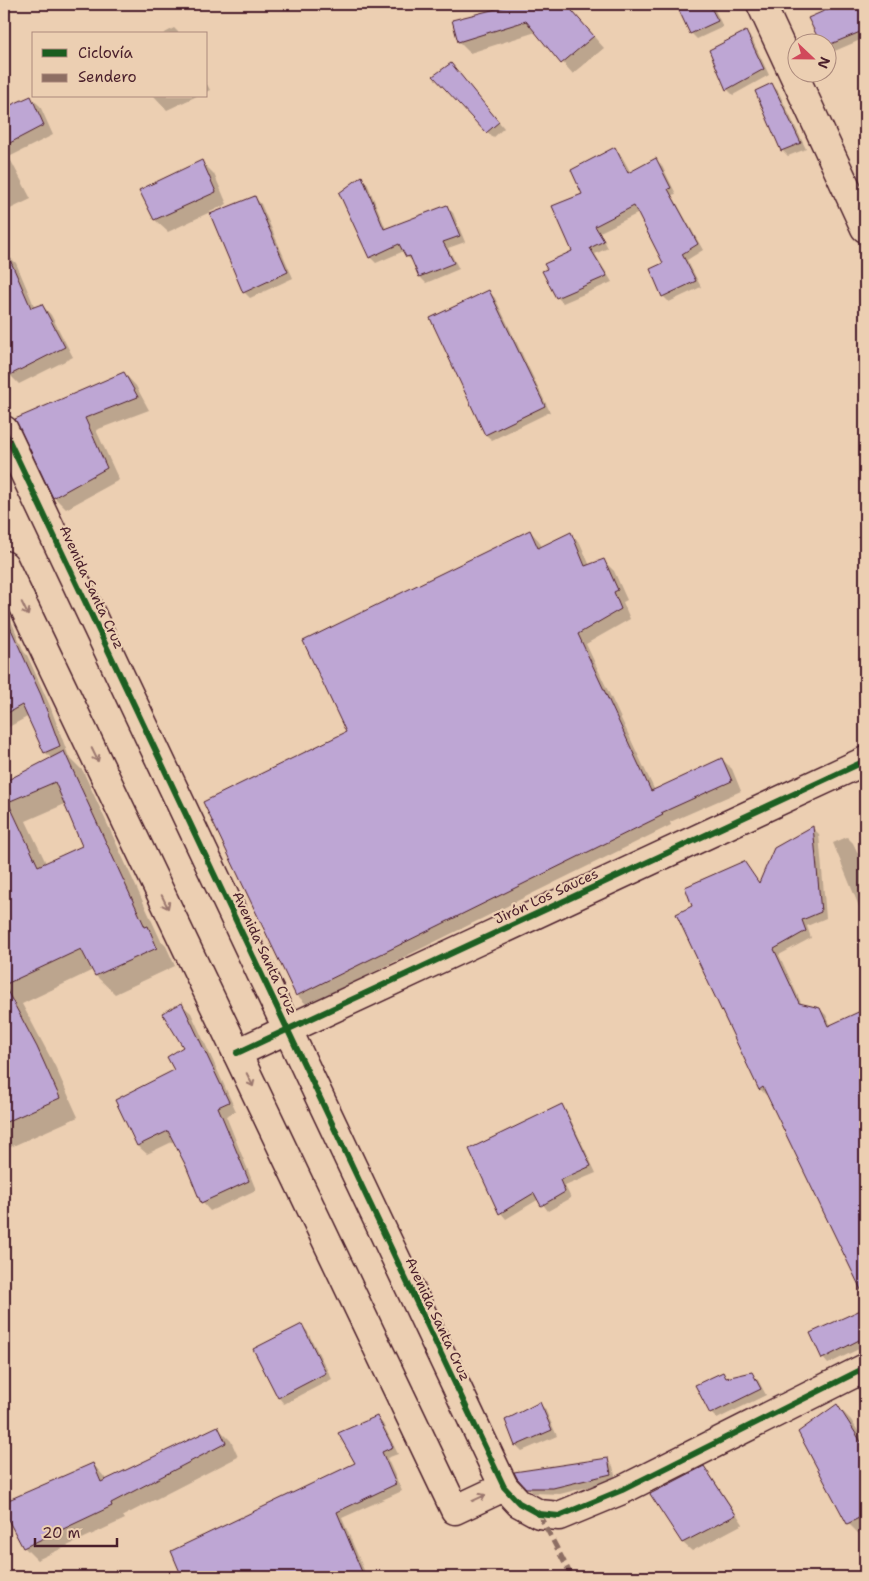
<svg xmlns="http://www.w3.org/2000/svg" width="869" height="1581" viewBox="0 0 869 1581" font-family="'Shantell Sans',sans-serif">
<rect width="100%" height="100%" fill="#eccfb2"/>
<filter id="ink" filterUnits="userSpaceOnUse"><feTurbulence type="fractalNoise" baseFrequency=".02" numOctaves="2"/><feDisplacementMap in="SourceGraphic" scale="10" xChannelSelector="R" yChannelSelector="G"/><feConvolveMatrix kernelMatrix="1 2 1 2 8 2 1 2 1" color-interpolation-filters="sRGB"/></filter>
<g filter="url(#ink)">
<g fill="#0003" fill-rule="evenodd">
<path d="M 521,4 L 568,4 L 580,21 L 604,48 L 573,74 L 536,32 L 470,53 L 459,42 L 453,21 Z"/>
<path d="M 677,4 L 712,4 L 723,27 L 697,39 L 691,33 Z"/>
<path d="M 843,4 L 865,4 L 865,38 L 830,53 L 826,50 L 826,42 L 821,42 L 810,18 Z"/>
<path d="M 174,28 L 180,34 L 163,34 Z"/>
<path d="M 746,33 L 752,39 L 769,75 L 733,95 L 727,89 Z"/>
<path d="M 456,70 L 504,128 L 493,138 L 435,76 Z"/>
<path d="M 206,82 L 210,90 L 206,92 Z"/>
<path d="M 772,85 L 778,91 L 806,149 L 788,156 L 782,150 Z"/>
<path d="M 154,96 L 197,96 L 167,110 Z"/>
<path d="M 30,97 L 40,106 L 53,135 L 9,157 L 31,199 L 4,212 L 4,103 L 8,108 Z"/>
<path d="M 615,149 L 621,155 L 631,173 L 656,160 L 662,166 L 676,194 L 672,195 L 703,250 L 687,260 L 701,287 L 669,302 L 663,296 L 651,270 L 665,263 L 639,213 L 600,232 L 608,248 L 595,254 L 612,282 L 563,303 L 557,297 L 573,251 L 583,195 Z"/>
<path d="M 202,162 L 214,174 L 227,204 L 168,232 L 155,220 L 141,191 Z"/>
<path d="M 362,178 L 367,183 L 386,229 L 447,207 L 453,213 L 465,242 L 448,248 L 459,269 L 426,283 L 420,277 L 414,262 L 407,257 L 404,251 L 376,263 L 370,257 Z"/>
<path d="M 255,198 L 261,204 L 293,278 L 250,298 L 244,292 Z"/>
<path d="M 6,254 L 16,263 L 35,308 L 42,305 L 51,315 L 73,357 L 19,384 L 10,375 L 4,363 L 4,255 Z"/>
<path d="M 489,292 L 495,298 L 550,412 L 492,440 L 486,435 Z"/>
<path d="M 124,373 L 136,386 L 149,410 L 96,430 L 119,480 L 66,509 L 54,497 L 16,420 Z"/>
<path d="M 530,531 L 539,541 L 542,547 L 570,534 L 580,543 L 590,566 L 604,561 L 614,571 L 627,600 L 623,602 L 630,619 L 586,644 L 655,791 L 722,759 L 732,769 L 741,791 L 670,822 L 671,825 L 307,1005 L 297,995 L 348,733 Z"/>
<path d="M 4,612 L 10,618 L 24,652 L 27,655 L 50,706 L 69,757 L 83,771 L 161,941 L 166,946 L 175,966 L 115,994 L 96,976 L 93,970 L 22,1004 L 55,1066 L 78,1117 L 4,1150 L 4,784 L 52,759 L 45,752 L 29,716 L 5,729 L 4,728 ZM 65,804 L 83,847 L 46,863 L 26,821 Z"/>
<path d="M 813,828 L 819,834 L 826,918 L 807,926 L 811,938 L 779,955 L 802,1005 L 820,1009 L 826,1015 L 831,1026 L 865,1011 L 865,1295 L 768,1094 L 766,1095 L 760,1089 L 694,907 L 744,863 L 760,884 Z"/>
<path d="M 847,837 L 853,843 L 865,868 L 865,921 L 833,843 Z"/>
<path d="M 182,1005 L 191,1013 L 236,1111 L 226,1116 L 256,1190 L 210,1211 L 202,1202 L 174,1141 L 147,1154 L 138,1146 L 116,1100 L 176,1070 L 185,1048 Z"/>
<path d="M 561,1106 L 567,1112 L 596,1173 L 565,1186 L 571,1198 L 548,1211 L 539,1199 L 506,1219 L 501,1213 L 471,1149 Z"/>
<path d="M 860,1312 L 865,1317 L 865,1346 L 828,1364 L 823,1358 Z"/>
<path d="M 301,1326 L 307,1331 L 332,1379 L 284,1404 L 279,1398 L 255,1350 Z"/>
<path d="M 722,1374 L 728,1379 L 752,1374 L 758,1380 L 766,1395 L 717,1419 L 711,1413 Z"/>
<path d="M 539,1403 L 545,1409 L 557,1436 L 522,1451 L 516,1445 Z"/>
<path d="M 837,1406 L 851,1420 L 865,1442 L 865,1536 L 862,1537 L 848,1523 Z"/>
<path d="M 377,1417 L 383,1424 L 398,1454 L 387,1458 L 402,1491 L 342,1518 L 367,1577 L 184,1577 L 173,1551 L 357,1464 Z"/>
<path d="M 218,1428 L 231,1441 L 238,1457 L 123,1516 L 125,1519 L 37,1560 L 24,1547 L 4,1509 L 4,1504 L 93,1464 L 107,1480 Z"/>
<path d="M 607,1460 L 613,1466 L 616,1480 L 560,1494 L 533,1493 L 518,1477 Z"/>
<path d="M 704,1468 L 712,1477 L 743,1524 L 692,1551 L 683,1543 L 652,1494 Z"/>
</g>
<g fill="#bea6d4" stroke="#4a1f2b" fill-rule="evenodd">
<path d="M 511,4 L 566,4 L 594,36 L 561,64 L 526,21 L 458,42 L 452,20 L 512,5 Z"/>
<path d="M 676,4 L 709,4 L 718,21 L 690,34 Z"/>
<path d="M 840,4 L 865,4 L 865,30 L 826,46 L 826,42 L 820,42 L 808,18 Z"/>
<path d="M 746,31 L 764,69 L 726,90 L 709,50 Z"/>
<path d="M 451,63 L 499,122 L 486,133 L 433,76 Z"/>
<path d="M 772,83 L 801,143 L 781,151 L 755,91 Z"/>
<path d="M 31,96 L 44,125 L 4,146 L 4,108 Z"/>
<path d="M 615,147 L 628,173 L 656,158 L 671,188 L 668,189 L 698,244 L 682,254 L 696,281 L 662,297 L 650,269 L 663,263 L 634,206 L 595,226 L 604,241 L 590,248 L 607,276 L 556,298 L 542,271 L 547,269 L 544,264 L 572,251 L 552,206 L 582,194 L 571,170 Z"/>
<path d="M 202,160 L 216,192 L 154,220 L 139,190 Z"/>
<path d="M 362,176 L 384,229 L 447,205 L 460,236 L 443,242 L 454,263 L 419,277 L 410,256 L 406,257 L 399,244 L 369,258 L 339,193 Z"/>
<path d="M 255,196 L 288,272 L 243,293 L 210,214 Z"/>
<path d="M 4,246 L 31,308 L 42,304 L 65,347 L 4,378 Z"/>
<path d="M 489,290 L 545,406 L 485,435 L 430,318 Z"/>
<path d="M 124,372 L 138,397 L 85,418 L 107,468 L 53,498 L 15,419 Z"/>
<path d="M 530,530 L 538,548 L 571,532 L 585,566 L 604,559 L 618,590 L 614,592 L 621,609 L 578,634 L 651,791 L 722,758 L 732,781 L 661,813 L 663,815 L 296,996 L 203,802 L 346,732 L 303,641 Z"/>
<path d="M 4,614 L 41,695 L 60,746 L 44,753 L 22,705 L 4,715 Z"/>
<path d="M 64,751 L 145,927 L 148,926 L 157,948 L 95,976 L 81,949 L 4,985 L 37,1047 L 60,1098 L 4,1123 L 4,782 ZM 55,782 L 82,846 L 38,866 L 8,802 Z"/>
<path d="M 813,826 L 821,912 L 802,920 L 806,931 L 774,949 L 799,1003 L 820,1008 L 828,1026 L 865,1009 L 865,1298 L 763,1087 L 759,1090 L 676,914 L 692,906 L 685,887 L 744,861 L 759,883 L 774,848 Z"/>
<path d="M 182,1003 L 229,1102 L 218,1107 L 249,1181 L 201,1203 L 186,1166 L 168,1131 L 137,1146 L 115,1100 L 174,1070 L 167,1057 L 183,1047 L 162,1013 Z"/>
<path d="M 562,1104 L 591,1166 L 560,1180 L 565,1192 L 541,1206 L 534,1193 L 499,1214 L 469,1149 Z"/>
<path d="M 865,1308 L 865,1337 L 822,1359 L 810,1333 Z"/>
<path d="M 302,1324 L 326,1373 L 278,1398 L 253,1349 Z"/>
<path d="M 723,1372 L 726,1378 L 752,1372 L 761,1389 L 710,1414 L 695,1385 Z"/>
<path d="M 540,1402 L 552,1430 L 515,1446 L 505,1420 Z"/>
<path d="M 837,1404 L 865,1448 L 865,1515 L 847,1524 L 798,1432 Z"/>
<path d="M 377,1416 L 393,1447 L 382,1452 L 396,1484 L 337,1512 L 362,1572 L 344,1577 L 182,1577 L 171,1551 L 355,1463 L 338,1433 Z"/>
<path d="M 218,1426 L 226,1443 L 111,1503 L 112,1506 L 23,1548 L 4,1512 L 4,1502 L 93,1463 L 101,1482 Z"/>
<path d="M 608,1458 L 611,1474 L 553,1488 L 526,1488 L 517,1478 L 514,1472 Z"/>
<path d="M 704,1466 L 736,1515 L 682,1543 L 650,1494 Z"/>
</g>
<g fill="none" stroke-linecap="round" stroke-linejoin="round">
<g stroke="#4a1f2b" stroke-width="31">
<g id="street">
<path d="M 761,4 L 865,228"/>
<path d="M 4,430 L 504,1487 L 519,1503 L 539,1514 L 559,1516 L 622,1490 L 865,1368"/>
<path d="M 4,565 L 455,1510 L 504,1487"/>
<path d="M 237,1053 L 865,761"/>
</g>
</g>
<use href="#street" stroke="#eccfb2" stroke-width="28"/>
<path stroke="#8d6e63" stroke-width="5" stroke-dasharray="10 5" stroke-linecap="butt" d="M 539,1514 L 572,1577"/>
<g stroke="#eccfb2" stroke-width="9">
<g id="cycleway">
<path d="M 4,430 L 504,1487 L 519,1503 L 539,1514 L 559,1516 L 622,1490 L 865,1368"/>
<path d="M 237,1053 L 865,761"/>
</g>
</g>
<use href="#cycleway" stroke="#1b5e20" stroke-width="6"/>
</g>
<defs><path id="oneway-shaft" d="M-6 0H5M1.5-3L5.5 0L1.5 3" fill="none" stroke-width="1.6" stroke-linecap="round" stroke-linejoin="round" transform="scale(1.25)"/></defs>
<g stroke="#9b776e">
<use href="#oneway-shaft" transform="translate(25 609) rotate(64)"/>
<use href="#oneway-shaft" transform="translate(95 755) rotate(64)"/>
<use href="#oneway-shaft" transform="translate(165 902) rotate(64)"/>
<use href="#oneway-shaft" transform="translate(250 1080) rotate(64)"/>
<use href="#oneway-shaft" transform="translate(479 1498) rotate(-25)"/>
</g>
</g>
<g text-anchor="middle" stroke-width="4.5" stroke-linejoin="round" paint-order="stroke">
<g font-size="14" fill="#4a1f2b" stroke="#eccfb2">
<text transform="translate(92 587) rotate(65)" y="5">Avenida Santa Cruz</text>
<text transform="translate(546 896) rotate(-25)" y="5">Jirón Los Sauces</text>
<text transform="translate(265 953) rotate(65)" y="5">Avenida Santa Cruz</text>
<text transform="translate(438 1319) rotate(65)" y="5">Avenida Santa Cruz</text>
</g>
</g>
<rect width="869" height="1581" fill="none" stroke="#eccfb2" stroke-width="20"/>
<rect x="10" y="10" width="849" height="1561" fill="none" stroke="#4a1f2b" stroke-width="2" filter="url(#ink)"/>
<rect x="32" y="32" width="175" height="65" fill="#eccfb2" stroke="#ab897c"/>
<rect x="42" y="49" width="25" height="8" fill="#1b5e20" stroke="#ab897c"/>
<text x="78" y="58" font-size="15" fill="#4a1f2b">Ciclovía</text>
<rect x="42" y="74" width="25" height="8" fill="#8d6e63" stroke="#ab897c"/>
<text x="78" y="82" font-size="15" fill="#4a1f2b">Sendero</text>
<g transform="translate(812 58) rotate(112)"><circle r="24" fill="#eccfb2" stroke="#ab897c"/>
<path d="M0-4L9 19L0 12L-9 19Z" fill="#d1495b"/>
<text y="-8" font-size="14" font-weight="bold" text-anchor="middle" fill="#4a1f2b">N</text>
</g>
<path d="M35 1538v8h82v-8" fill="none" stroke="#4a1f2b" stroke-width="2.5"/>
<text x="42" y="1538" font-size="15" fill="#4a1f2b" stroke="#eccfb2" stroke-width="4" paint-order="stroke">20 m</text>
</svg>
